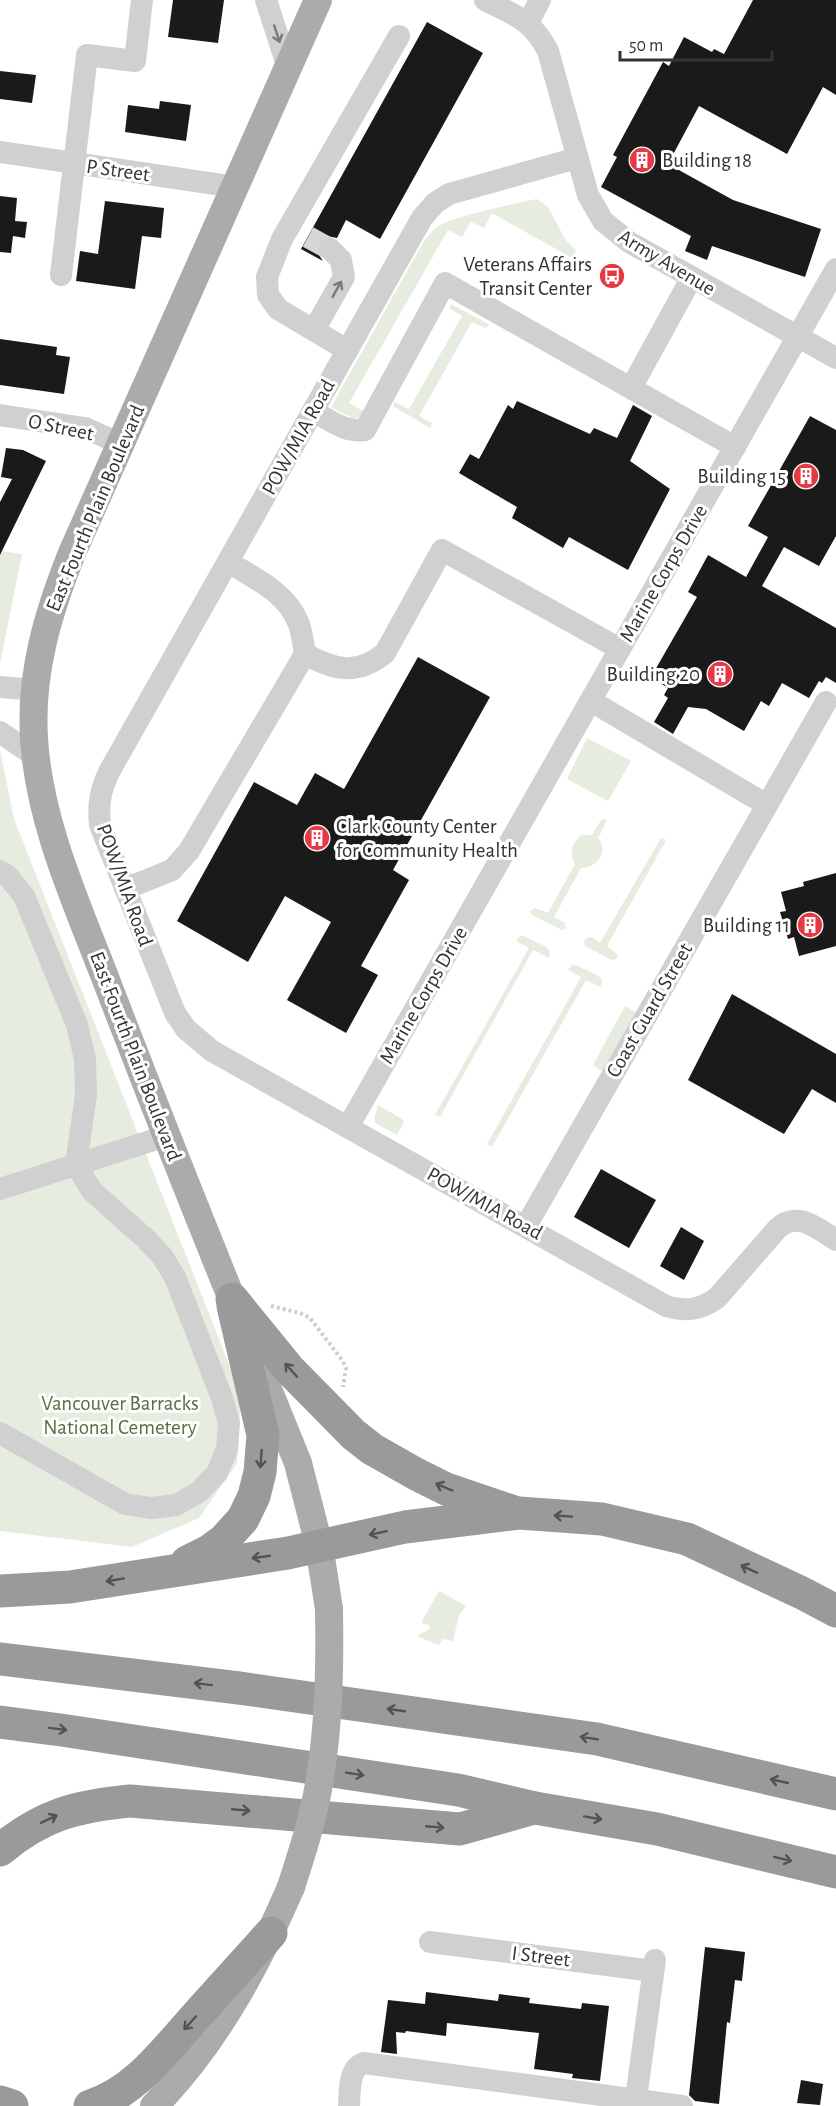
<svg xmlns="http://www.w3.org/2000/svg" width="836" height="2106" viewBox="0 0 836 2106" font-family="'Alegreya Sans',sans-serif">
<rect width="100%" height="100%" fill="#fff"/>
<g fill="#e6ecdf">
<path d="M 537,199 L 548,207 L 565,239 L 576,251 L 572,258 L 492,213 L 484,228 L 471,222 L 462,237 L 448,230 L 349,403 L 363,411 L 360,417 L 354,419 L 331,407 L 424,241 C 428,237 432,231 437,227 C 450,217 517,203 537,199 Z"/>
<path d="M 451,304 L 488,324 L 489,326 L 485,328 L 472,322 L 468,329 L 419,416 L 432,423 L 430,428 L 393,406 L 395,402 L 409,409 L 462,316 L 449,308 Z"/>
<path d="M 0,551 L 22,554 L 0,664 Z"/>
<path d="M 587,738 L 631,761 L 608,801 L 567,779 Z"/>
<path d="M 0,750 L 14,819 L 241,1395 L 237,1463 L 199,1518 L 132,1547 L 0,1531 Z"/>
<path d="M 605,819 L 607,821 L 598,838 C 609,852 597,868 581,868 L 554,917 L 565,923 L 566,928 L 562,930 L 532,915 L 530,912 L 534,908 L 548,913 L 575,864 C 569,852 572,844 581,835 L 592,835 L 601,820 Z"/>
<path d="M 661,838 L 665,839 L 665,842 L 607,946 L 618,955 L 616,959 L 612,960 L 585,946 L 584,942 L 586,938 L 591,937 L 600,943 Z"/>
<path d="M 520,936 L 524,936 L 547,947 L 550,951 L 549,958 L 533,950 L 440,1117 L 435,1115 L 529,948 L 516,941 Z"/>
<path d="M 572,965 L 576,965 L 599,976 L 602,980 L 601,987 L 586,980 L 492,1147 L 487,1144 L 581,977 L 568,970 Z"/>
<path d="M 625,1006 L 636,1012 L 602,1071 L 593,1065 Z"/>
<path d="M 378,1105 L 402,1119 L 404,1122 L 397,1135 L 375,1123 L 375,1116 Z"/>
<path d="M 439,1591 L 466,1606 L 459,1615 L 453,1641 L 443,1639 L 439,1645 L 419,1637 L 418,1635 L 430,1629 L 429,1625 L 421,1623 Z"/>
</g>
<g fill="#1a1a1a">
<path d="M 173,0 L 224,0 L 218,43 L 168,37 Z"/>
<path d="M 753,0 L 836,0 L 836,95 L 823,87 L 787,154 L 699,106 L 668,164 L 733,200 L 821,229 L 805,277 L 712,246 L 707,260 L 685,251 L 691,236 L 601,187 L 617,157 L 613,155 L 663,62 L 669,66 L 684,37 L 712,52 L 714,49 L 724,54 Z"/>
<path d="M 427,22 L 483,53 L 380,239 L 346,220 L 337,238 L 327,236 L 320,240 L 317,245 L 317,252 L 323,261 L 301,249 Z"/>
<path d="M 0,71 L 36,75 L 32,103 L 0,99 Z"/>
<path d="M 160,101 L 191,105 L 186,141 L 125,132 L 128,105 L 159,109 Z"/>
<path d="M 0,196 L 17,198 L 15,221 L 27,222 L 25,238 L 13,236 L 11,253 L 0,252 Z"/>
<path d="M 105,201 L 164,208 L 161,238 L 142,236 L 135,289 L 76,281 L 80,251 L 98,254 Z"/>
<path d="M 0,339 L 57,347 L 56,355 L 70,357 L 64,394 L 0,385 Z"/>
<path d="M 517,401 L 590,434 L 594,428 L 617,438 L 633,405 L 652,416 L 630,461 L 670,489 L 628,570 L 569,537 L 563,548 L 512,518 L 517,507 L 459,473 L 470,454 L 479,459 L 508,405 L 513,409 Z"/>
<path d="M 810,416 L 836,430 L 836,536 L 819,566 L 784,547 L 762,586 L 836,628 L 836,683 L 826,677 L 822,683 L 819,681 L 809,698 L 782,683 L 769,706 L 761,701 L 744,731 L 706,709 L 688,707 L 673,734 L 654,722 L 668,698 L 664,695 L 668,688 L 651,677 L 697,597 L 688,592 L 708,555 L 746,577 L 768,537 L 748,526 Z"/>
<path d="M 6,448 L 23,450 L 46,461 L 0,555 L 0,502 L 12,479 L 1,477 Z"/>
<path d="M 418,657 L 490,697 L 393,870 L 409,880 L 361,966 L 378,975 L 346,1033 L 287,1000 L 331,922 L 285,896 L 248,962 L 177,921 L 254,782 L 297,805 L 315,773 L 344,789 Z"/>
<path d="M 836,873 L 836,946 L 799,956 L 794,937 L 788,939 L 780,912 L 786,911 L 781,892 L 804,886 L 803,882 Z"/>
<path d="M 732,994 L 836,1054 L 836,1103 L 812,1089 L 784,1134 L 688,1080 Z"/>
<path d="M 601,1169 L 656,1200 L 629,1248 L 574,1217 Z"/>
<path d="M 681,1227 L 704,1241 L 684,1280 L 660,1266 Z"/>
<path d="M 705,1947 L 745,1952 L 742,1981 L 735,1980 L 730,2023 L 727,2022 L 719,2104 L 695,2101 L 689,2095 Z"/>
<path d="M 426,1992 L 498,2001 L 499,1994 L 530,1998 L 529,2003 L 581,2009 L 582,2003 L 609,2006 L 600,2081 L 572,2078 L 573,2074 L 534,2069 L 539,2033 L 447,2023 L 446,2036 L 406,2031 L 405,2033 L 396,2032 L 397,2054 L 381,2052 L 388,2000 L 425,2004 Z"/>
<path d="M 801,2080 L 823,2084 L 820,2105 L 797,2103 Z"/>
</g>
<g fill="none" stroke-linecap="round" stroke-linejoin="round">
<path stroke="#d6d6d6" stroke-width="22" stroke-dasharray="22 11" stroke-linecap="butt" d="M 308,237 L 330,249"/>
<path stroke="#cdcdcd" stroke-width="4" stroke-dasharray="3 3" stroke-linecap="butt" d="M 271,1306 L 300,1313 L 310,1318 L 342,1360 L 346,1368 L 343,1387"/>
<g stroke="#d0d0d0" stroke-width="22">
<path d="M 266,0 L 288,68"/>
<path d="M 485,0 C 516,16 531,19 548,51 L 588,195 L 603,221 L 629,242 L 836,358"/>
<path d="M 528,23 L 540,0"/>
<path d="M 0,152 L 235,187"/>
<path d="M 577,158 L 449,194 L 435,203 L 422,218 L 109,772 C 100,791 98,805 100,825 L 175,1013 L 186,1029 L 212,1051 L 666,1306 C 686,1312 700,1310 717,1298 L 777,1229 C 797,1210 817,1228 836,1240"/>
<path d="M 61,275 L 87,55 L 135,61 L 142,0"/>
<path d="M 314,330 L 344,277 L 341,260 L 330,249"/>
<path d="M 347,350 L 278,309 L 268,295 L 267,277 L 282,239 L 399,36"/>
<path d="M 631,388 L 692,277"/>
<path d="M 313,411 C 330,420 345,433 365,430 L 445,283 L 735,447"/>
<path d="M 0,415 L 85,428 L 121,444"/>
<path d="M 228,562 C 254,578 286,592 298,622 C 302,631 303,643 305,654"/>
<path d="M 0,687 L 35,690"/>
<path d="M 591,701 L 767,805"/>
<path d="M 0,732 L 36,757"/>
<path d="M 0,871 L 8,876 L 24,896 L 77,1025 L 85,1059 L 86,1095 L 76,1165 L 92,1191 L 146,1239 L 162,1256 L 175,1277 L 222,1398 L 229,1423 L 227,1449 L 217,1473 L 199,1492 L 176,1505 L 151,1508 L 125,1504 L 0,1433"/>
<path d="M 125,889 L 172,870 L 189,851 L 305,654 C 334,670 357,676 385,653 L 442,550 L 620,649"/>
<path d="M 348,1127 L 836,269"/>
<path d="M 0,1189 L 166,1136"/>
<path d="M 526,1226 L 826,702"/>
<path d="M 430,1942 L 653,1971"/>
<path d="M 349,2106 C 350,2092 348,2068 364,2063 L 682,2106"/>
<path d="M 635,2106 L 655,1960"/>
</g>
<g stroke="#ababab" stroke-width="28">
<path d="M 240,1319 C 195,1208 151,1097 108,985 C 78,906 39,824 34,738 C 30,673 48,613 72,553 L 318,0"/>
<path d="M 257,1362 L 298,1463 L 319,1545 L 329,1609"/>
<path d="M 154,2106 C 215,2044 257,1966 291,1887"/>
</g>
<g stroke="#9a9a9a" stroke-width="33">
<path d="M 232,1299 L 289,1369 L 353,1434 L 372,1449 L 416,1474 L 446,1489 L 511,1511"/>
<path d="M 187,1562 L 209,1551 L 224,1540 L 243,1519 L 254,1496 L 260,1472 L 263,1435 L 233,1306"/>
<path d="M 0,1591 L 70,1587 L 288,1553 L 405,1527 L 519,1513 L 602,1519 L 687,1539 L 802,1593 L 836,1611"/>
<path d="M 0,1659 L 239,1688 L 597,1739 L 836,1794"/>
<path d="M 0,1722 L 61,1730 L 458,1790 L 535,1808 L 657,1829 L 836,1872"/>
<path d="M 0,1850 C 42,1815 76,1806 130,1801 L 460,1829 L 534,1808"/>
<path d="M 0,2102 L 12,2106"/>
<path d="M 90,2106 C 135,2093 167,2048 197,2015 C 222,1987 247,1960 271,1933"/>
</g>
<path stroke="#ababab" stroke-width="28" d="M 291,1887 C 302,1853 313,1819 319,1784 C 329,1726 330,1668 329,1609"/>
</g>
<defs><path id="oneway-shaft" d="M-6 0H5M1.5-3L5.5 0L1.5 3" fill="none" stroke-width="1.6" stroke-linecap="round" stroke-linejoin="round" transform="scale(1.5)"/></defs>
<g stroke="#7a7a7a">
<use href="#oneway-shaft" transform="translate(277 34) rotate(72)"/>
<use href="#oneway-shaft" transform="translate(337 289) rotate(-61)"/>
</g>
<g stroke="#525252">
<use href="#oneway-shaft" transform="translate(291 1370) rotate(-132)"/>
<use href="#oneway-shaft" transform="translate(261 1459) rotate(94)"/>
<use href="#oneway-shaft" transform="translate(444 1487) rotate(-157)"/>
<use href="#oneway-shaft" transform="translate(563 1516) rotate(-176)"/>
<use href="#oneway-shaft" transform="translate(378 1533) rotate(168)"/>
<use href="#oneway-shaft" transform="translate(261 1557) rotate(172)"/>
<use href="#oneway-shaft" transform="translate(749 1569) rotate(-155)"/>
<use href="#oneway-shaft" transform="translate(115 1580) rotate(170)"/>
<use href="#oneway-shaft" transform="translate(203 1684) rotate(-173)"/>
<use href="#oneway-shaft" transform="translate(396 1710) rotate(-172)"/>
<use href="#oneway-shaft" transform="translate(58 1729) rotate(7)"/>
<use href="#oneway-shaft" transform="translate(589 1738) rotate(-171)"/>
<use href="#oneway-shaft" transform="translate(355 1774) rotate(9)"/>
<use href="#oneway-shaft" transform="translate(779 1781) rotate(-167)"/>
<use href="#oneway-shaft" transform="translate(241 1810) rotate(5)"/>
<use href="#oneway-shaft" transform="translate(593 1818) rotate(10)"/>
<use href="#oneway-shaft" transform="translate(49 1819) rotate(-25)"/>
<use href="#oneway-shaft" transform="translate(435 1827) rotate(5)"/>
<use href="#oneway-shaft" transform="translate(783 1859) rotate(14)"/>
<use href="#oneway-shaft" transform="translate(190 2023) rotate(132)"/>
</g>
<defs>
<g id="building-disc" transform="scale(1.35)"><circle r="9.5" fill="#e63946" stroke="#fff"/><path d="M-4-6H4V6H1V3H-1V6H-4ZM-2.5-4.3h1.7v1.8h-1.7ZM.8-4.3h1.7v1.8H.8ZM-2.5-1h1.7V.8h-1.7ZM.8-1h1.7V.8H.8Z" fill="#fff"/></g>
<g id="bus-disc" transform="scale(1.35)"><circle r="9.5" fill="#e63946" stroke="#fff"/><path d="M-5-6H5V4H4V6H2V4H-2V6H-4V4H-5ZM-3.5-4V0h7V-4ZM-3.5 1.2v1.5H-2V1.2ZM2 1.2v1.5H3.5V1.2Z" fill="#fff"/></g>
</defs>
<g fill-rule="evenodd">
<use href="#building-disc" x="642" y="160"/>
<use href="#bus-disc" x="612" y="276"/>
<use href="#building-disc" x="806" y="476"/>
<use href="#building-disc" x="720" y="674"/>
<use href="#building-disc" x="317" y="838"/>
<use href="#building-disc" x="810" y="925"/>
</g>
<g text-anchor="middle" stroke-width="6" stroke-linejoin="round" paint-order="stroke">
<g font-size="21" fill="#333" stroke="#fff" text-anchor="end">
<text x="662" y="167" text-anchor="start">Building 18</text>
<text x="592" y="271">Veterans Affairs<tspan x="592" dy="24">Transit Center</tspan></text>
<text x="786" y="483">Building 15</text>
<text x="700" y="681">Building 20</text>
<text x="336" y="833" text-anchor="start">Clark County Center<tspan x="336" dy="24">for Community Health</tspan></text>
<text x="790" y="932">Building 11</text>
</g>
<g font-size="21" fill="#333" stroke="#fff">
<text transform="translate(118 170) rotate(8)" y="7">P Street</text>
<text transform="translate(667 262) rotate(31)" y="7">Army Avenue</text>
<text transform="translate(61 427) rotate(12)" y="7">O Street</text>
<text transform="translate(298 437) rotate(-61)" y="7">POW/MIA Road</text>
<text transform="translate(95 508) rotate(-67)" y="7">East Fourth Plain Boulevard</text>
<text transform="translate(663 573) rotate(-60)" y="7">Marine Corps Drive</text>
<text transform="translate(125 885) rotate(70)" y="7">POW/MIA Road</text>
<text transform="translate(423 995) rotate(-60)" y="7">Marine Corps Drive</text>
<text transform="translate(649 1010) rotate(-60)" y="7">Coast Guard Street</text>
<text transform="translate(136 1056) rotate(69)" y="7">East Fourth Plain Boulevard</text>
<text transform="translate(485 1203) rotate(29)" y="7">POW/MIA Road</text>
<text transform="translate(541 1956) rotate(7)" y="7">I Street</text>
</g>
<g font-size="21" fill="#56703f" stroke="#fff">
<text x="120" y="1410">Vancouver Barracks<tspan x="120" dy="24">National Cemetery</tspan></text>
</g>
</g>
<path d="M620 51v9h152v-9" fill="none" stroke="#333333" stroke-width="3"/>
<text x="629" y="51" font-size="18" fill="#333333" stroke="#ffffff" stroke-width="4.5" paint-order="stroke">50 m</text>
</svg>
